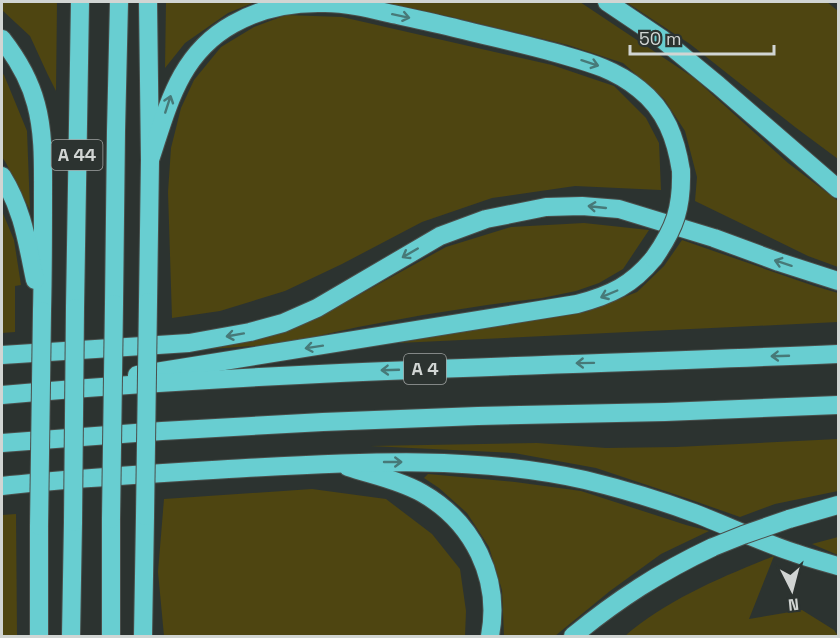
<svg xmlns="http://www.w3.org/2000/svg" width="840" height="638" viewBox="0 0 840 638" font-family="'Space Grotesk',sans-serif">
<rect width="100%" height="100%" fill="#2c3330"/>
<g fill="#4e4511">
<path d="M 2,2 L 57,2 L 56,91 L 47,73 L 30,36 L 2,10 Z"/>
<path d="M 166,2 L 255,2 L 228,13 L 185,43 L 165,68 Z"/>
<path d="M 381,2 L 580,2 L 694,78 L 788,163 L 838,201 L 838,267 L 808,256 L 695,201 L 697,177 L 685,131 L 664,99 L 623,63 L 568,45 L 452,17 Z"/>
<path d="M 626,2 L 827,2 L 838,11 L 838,159 L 795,127 L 690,44 Z"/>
<path d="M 286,15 L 342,17 L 552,65 L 614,86 L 646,118 L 659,143 L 661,190 L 575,186 L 492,198 L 422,222 L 342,264 L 285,291 L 220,311 L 172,318 L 168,192 L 171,148 L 181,108 L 194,80 L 221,47 L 254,27 Z"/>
<path d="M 2,73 L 4,75 L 27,131 L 30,210 L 6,163 L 2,157 Z"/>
<path d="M 2,211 L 14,240 L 21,285 L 15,286 L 15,332 L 2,333 Z"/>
<path d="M 584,223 L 649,230 L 623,269 L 599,283 L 576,291 L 542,298 L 487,305 L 423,315 L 358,327 L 282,344 L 210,349 L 256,340 L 319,317 L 446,247 L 511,227 Z"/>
<path d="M 682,240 L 814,286 L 838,293 L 838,322 L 398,343 L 460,332 L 503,323 L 586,312 L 637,292 L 664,266 Z"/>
<path d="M 838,439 L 838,491 L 775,504 L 740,517 L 686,498 L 596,468 L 514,453 L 370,446 L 537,443 L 606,448 L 676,447 Z"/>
<path d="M 428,474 L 515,482 L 581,491 L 686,525 L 709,531 L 661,554 L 610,591 L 555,636 L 504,636 L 502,590 L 489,547 L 467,513 L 439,488 L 424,478 Z"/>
<path d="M 312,489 L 386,499 L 432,534 L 460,569 L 466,611 L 465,636 L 164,636 L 158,572 L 164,499 Z"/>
<path d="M 16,514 L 17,636 L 2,636 L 2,515 Z"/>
<path d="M 838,537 L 838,555 L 812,544 Z"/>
<path d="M 774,556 L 749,619 L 802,610 L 834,630 L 838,636 L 625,636 C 668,599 722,577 774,556 Z"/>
</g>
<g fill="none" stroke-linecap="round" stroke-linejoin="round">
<g stroke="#4a4f4c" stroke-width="20">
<g id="highway">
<path d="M 148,2 L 150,160 L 148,302"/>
<path d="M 607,2 L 662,39 L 718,85 L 838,189"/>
<path d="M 2,39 C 16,57 30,81 36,104 C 44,133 43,165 43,195 C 43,234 43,272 42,311"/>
<path d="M 150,160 C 168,106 179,54 233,24 C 261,8 293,2 325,3 C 346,3 367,8 388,13 C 411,18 435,23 459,29 C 491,37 524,44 556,53 C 587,62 613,68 639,89 C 666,110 676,139 681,171"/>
<path d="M 2,176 C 23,210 27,242 35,280"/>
<path d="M 114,304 L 116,131 L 119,2"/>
<path d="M 75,308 L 80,2"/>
<path d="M 2,355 L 189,343 L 250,332 L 283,323 L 317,308 L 440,236 L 486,219 L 546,207 L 582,206 L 619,209 L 714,238 L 779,262 L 838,281"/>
<path d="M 137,375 L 577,304 C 611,295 632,285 654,258"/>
<path d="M 2,395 C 280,370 559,366 838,354"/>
<path d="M 2,443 L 162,431 L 323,422 L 478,416 L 665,412 L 838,405"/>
<path d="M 348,467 C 372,475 399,480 422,493 C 473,522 501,578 490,636"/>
<path d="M 2,486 C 83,477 165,473 246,468 C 359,462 473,455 585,480 C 622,489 659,500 694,513 C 728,526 761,542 795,553 C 809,558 824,562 838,566"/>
<path d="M 111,519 L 111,636"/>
<path d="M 789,519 L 838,505"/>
<path d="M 39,526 L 39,636"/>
<path d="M 71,636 L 73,522"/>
<path d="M 143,636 L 145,516"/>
<path d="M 573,636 C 618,599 660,572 713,547"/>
</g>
</g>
<use href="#highway" stroke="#68ced1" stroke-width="18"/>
<g stroke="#4a4f4c" stroke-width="20" stroke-linecap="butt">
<g id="highway-bridge">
<path d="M 654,258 C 675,228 682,208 681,171"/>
<path d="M 145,516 L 148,302"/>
<path d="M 111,519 L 114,304"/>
<path d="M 73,522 L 75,308"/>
<path d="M 39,526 L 42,311"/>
<path d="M 713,547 L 743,535 L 789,519"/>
</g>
</g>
<use href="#highway-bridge" stroke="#68ced1" stroke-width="18"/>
</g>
<defs><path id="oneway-shaft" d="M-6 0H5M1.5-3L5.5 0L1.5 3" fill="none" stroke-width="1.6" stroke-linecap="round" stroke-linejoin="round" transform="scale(1.5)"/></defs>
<g stroke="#477978">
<use href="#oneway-shaft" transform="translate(401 16) rotate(12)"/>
<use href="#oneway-shaft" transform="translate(590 63) rotate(18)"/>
<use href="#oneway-shaft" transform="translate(168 104) rotate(-72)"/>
<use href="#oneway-shaft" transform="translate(597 207) rotate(-174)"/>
<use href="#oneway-shaft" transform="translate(410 253) rotate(150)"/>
<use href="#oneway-shaft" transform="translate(783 263) rotate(-162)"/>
<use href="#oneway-shaft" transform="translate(609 294) rotate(157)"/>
<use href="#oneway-shaft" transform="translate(235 335) rotate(170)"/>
<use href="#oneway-shaft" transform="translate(314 347) rotate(171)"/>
<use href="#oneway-shaft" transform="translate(780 356) rotate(178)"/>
<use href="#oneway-shaft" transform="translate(585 363) rotate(179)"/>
<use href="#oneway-shaft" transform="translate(390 370) rotate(178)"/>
<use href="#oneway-shaft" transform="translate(393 462)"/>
</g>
<g text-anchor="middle" stroke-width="6" stroke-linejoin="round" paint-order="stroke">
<g fill="#2c3330" stroke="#a0a4a2" stroke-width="1.5">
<rect x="51.5" y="140" width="51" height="30" rx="4.5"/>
<rect x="404" y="354" width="42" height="30" rx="4.5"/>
</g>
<g font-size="18" font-weight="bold" fill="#d1d5d3">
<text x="77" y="161">A 44</text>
<text x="425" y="375">A 4</text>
</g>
</g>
<rect width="840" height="638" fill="none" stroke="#d1d5d3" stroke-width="6"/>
<g transform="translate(792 590) rotate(174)" stroke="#2c3330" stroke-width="4.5" paint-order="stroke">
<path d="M0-4.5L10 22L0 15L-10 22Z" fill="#d1d5d3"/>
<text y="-9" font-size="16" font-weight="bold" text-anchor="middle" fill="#d1d5d3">N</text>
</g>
<path d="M630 45v9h144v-9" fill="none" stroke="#d1d5d3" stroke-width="3"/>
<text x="639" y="45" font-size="18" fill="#d1d5d3" stroke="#2c3330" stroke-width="4.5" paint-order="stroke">50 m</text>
</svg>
